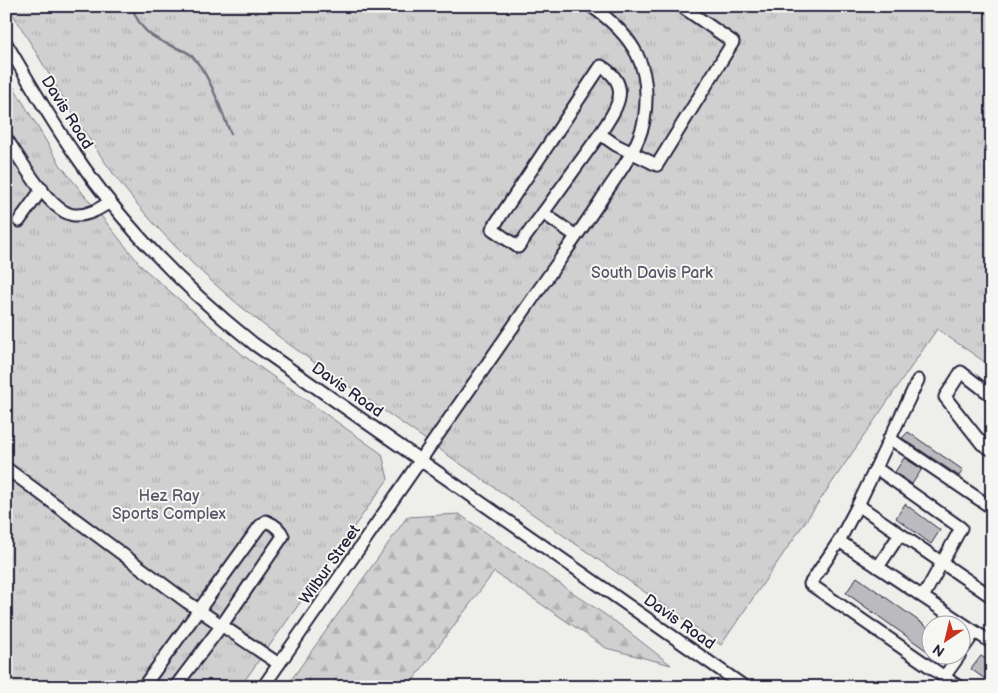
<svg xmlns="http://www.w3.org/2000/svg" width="998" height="693" viewBox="0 0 998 693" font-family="'Balsamiq Sans',sans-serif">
<defs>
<pattern id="forest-firs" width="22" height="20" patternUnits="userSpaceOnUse" patternTransform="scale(1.25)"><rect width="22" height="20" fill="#d0d0d1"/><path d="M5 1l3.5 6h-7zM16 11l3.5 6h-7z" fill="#b2b2b4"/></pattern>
<pattern id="park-tufts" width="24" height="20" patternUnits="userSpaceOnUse" patternTransform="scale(1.25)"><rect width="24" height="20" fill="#d0d0d1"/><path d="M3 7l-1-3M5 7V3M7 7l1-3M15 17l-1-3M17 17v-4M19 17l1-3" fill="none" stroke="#b2b2b4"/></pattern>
</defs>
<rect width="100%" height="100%" fill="#eeeeeb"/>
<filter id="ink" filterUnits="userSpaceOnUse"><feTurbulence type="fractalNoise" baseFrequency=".02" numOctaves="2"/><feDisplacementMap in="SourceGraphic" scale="10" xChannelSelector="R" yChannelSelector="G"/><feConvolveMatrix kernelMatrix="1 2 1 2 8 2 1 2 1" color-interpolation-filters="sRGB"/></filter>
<g filter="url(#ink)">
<path fill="url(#forest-firs)" stroke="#797986" d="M 459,514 L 620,625 L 671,665 L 606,648 L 494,572 L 408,687 L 286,687 L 407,517 Z"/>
<g fill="url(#park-tufts)" stroke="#797986">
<path d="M 8,6 L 992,6 L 992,367 L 937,329 L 721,645 L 301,353 C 232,303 167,246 115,176 C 76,123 43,63 8,6 Z"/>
<path d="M 6,74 L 61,166 L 142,267 L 244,356 L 382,454 L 388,479 L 240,687 L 6,687 Z"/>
</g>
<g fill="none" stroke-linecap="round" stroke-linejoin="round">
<path stroke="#727281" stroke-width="2.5" d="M 132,6 C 139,30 152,38 174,47 C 179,49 186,51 191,55 C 212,77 219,107 231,134"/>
</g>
<g fill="#bbbbbf" stroke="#22223b">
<path d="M 908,432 L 963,470 L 959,476 L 902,438 Z"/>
<path d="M 904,458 L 922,469 L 912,484 L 895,472 Z"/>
<path d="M 905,504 L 940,530 L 931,544 L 896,518 Z"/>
<path d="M 857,577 L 930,629 L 930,653 L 846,593 Z"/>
<path d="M 981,656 L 992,663 L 992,684 L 971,669 Z"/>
</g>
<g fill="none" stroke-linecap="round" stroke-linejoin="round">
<g stroke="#22223b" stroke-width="15">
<g id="minor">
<path d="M 6,43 C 28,80 49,118 74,153 C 123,226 185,289 254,344 L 745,687"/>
<path d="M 6,138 C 19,157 50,213 74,215 C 88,216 99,209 110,202"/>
<path d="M 543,213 L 518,247 L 492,229 L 601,66 C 634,86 616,109 600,134 L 616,145 L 657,165 L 733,42 L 681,6"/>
<path d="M 19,221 L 42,189"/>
<path d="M 576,236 L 543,213 L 600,134"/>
<path d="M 918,380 L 858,505 L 839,541 L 810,584 L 959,687"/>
<path d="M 992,396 L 961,372 L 945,397 L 982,444 L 992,450"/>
<path d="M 889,438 L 992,508"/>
<path d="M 6,468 L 187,602 L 279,664"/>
<path d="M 876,468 L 961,528 L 923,597"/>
<path d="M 858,505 L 992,597"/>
<path d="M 839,541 L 992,643"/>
<path d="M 878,567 L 900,534"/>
<path d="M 960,653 L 975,632"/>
<path d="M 944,677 L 959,656"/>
<path d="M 143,687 L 260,526 L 266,521 C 273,524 280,528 283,536 L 222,625 L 175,687"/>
<path d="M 263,687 C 353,557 443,427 533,298 C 556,265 579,233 601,200 C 617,175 638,150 644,121 C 653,67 634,36 591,6"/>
</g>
</g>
<use href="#minor" stroke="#f6f6f2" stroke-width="11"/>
</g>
</g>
<g text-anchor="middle" stroke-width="4" stroke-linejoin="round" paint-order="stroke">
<g font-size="16" fill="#22223b" stroke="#f6f6f2">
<text transform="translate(68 112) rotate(58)" y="6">Davis Road</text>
<text transform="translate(348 389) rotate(35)" y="6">Davis Road</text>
<text transform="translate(329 564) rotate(-55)" y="6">Wilbur Street</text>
<text transform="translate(680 621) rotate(35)" y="6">Davis Road</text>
</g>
<g font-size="16" fill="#565668" stroke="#f6f6f2">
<text x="652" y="278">South Davis Park</text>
<text x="169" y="501">Hez Ray<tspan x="169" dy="18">Sports Complex</tspan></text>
</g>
</g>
<rect width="998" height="693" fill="none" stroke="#f6f6f2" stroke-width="25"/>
<rect x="12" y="12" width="973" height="668" fill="none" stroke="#22223b" stroke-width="2" filter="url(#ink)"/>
<g transform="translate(946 640) rotate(215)"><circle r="24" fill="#f6f6f2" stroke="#a1a1a9"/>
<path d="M0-4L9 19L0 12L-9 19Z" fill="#c8321e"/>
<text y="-8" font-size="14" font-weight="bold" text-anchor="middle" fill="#22223b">N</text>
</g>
</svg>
